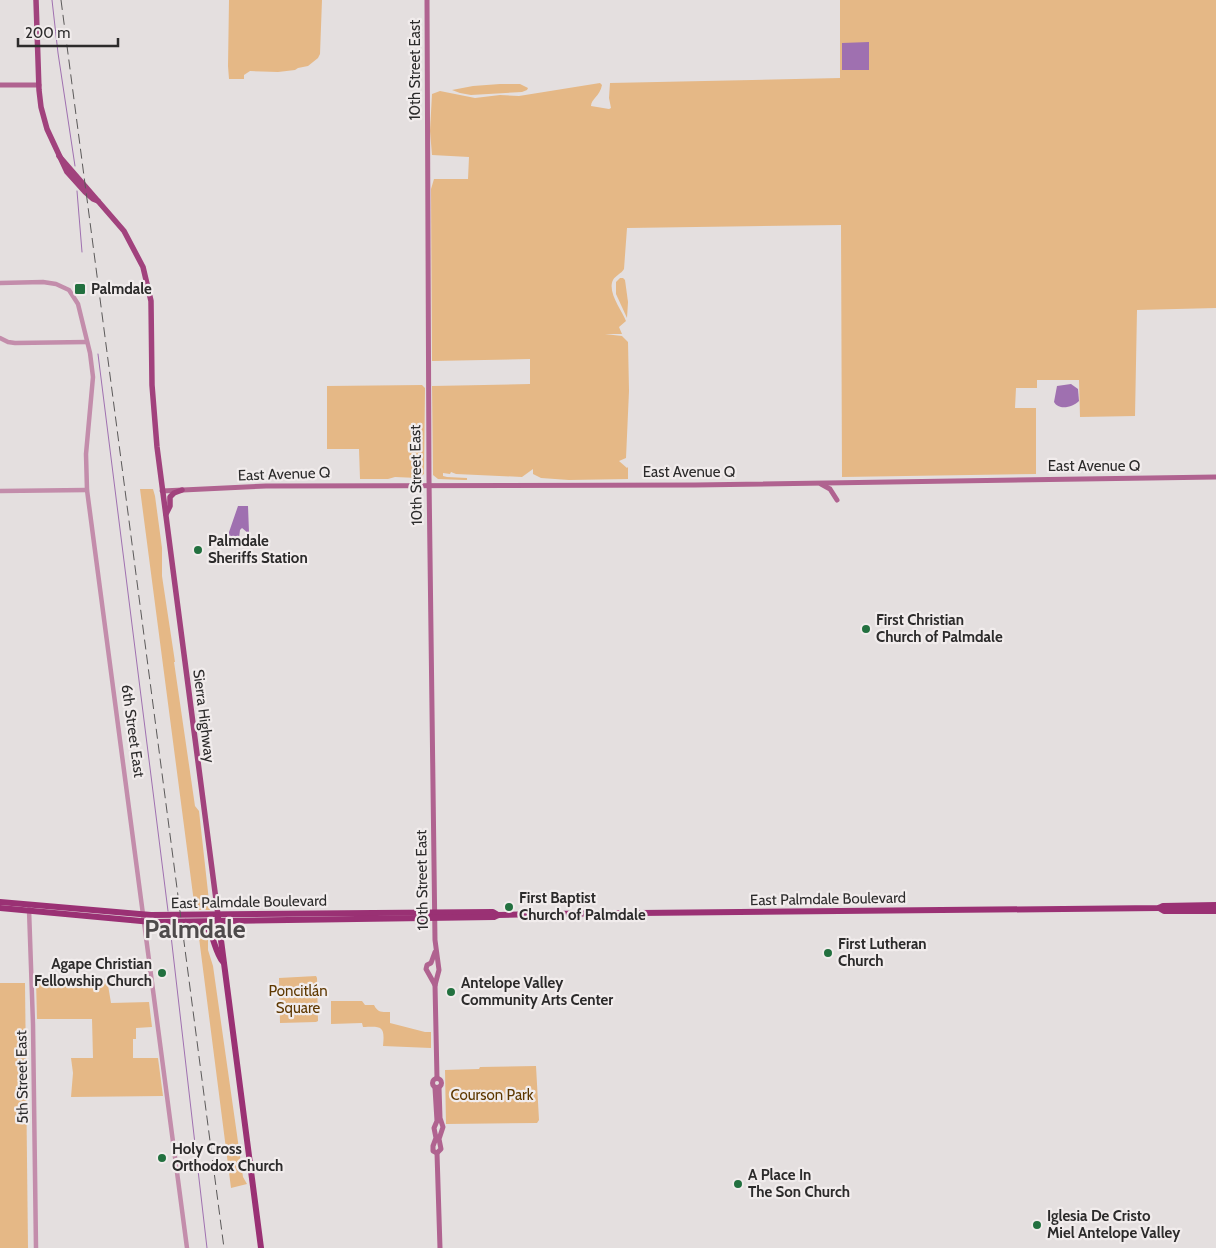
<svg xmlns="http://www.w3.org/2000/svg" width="1216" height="1248" viewBox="0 0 1216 1248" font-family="Cabin,sans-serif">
<rect width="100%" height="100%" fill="#e4dfdf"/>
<g fill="#e5b886">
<path d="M 229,0 L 322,0 L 320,54 L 318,58 L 308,66 L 298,68 L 295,70 L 278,72 L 250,71 L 244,75 L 244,79 L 229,79 L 228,66 Z"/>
<path d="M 840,0 L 1216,0 L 1216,308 L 1137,310 L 1135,416 L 1080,417 L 1079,380 L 1037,380 L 1037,388 L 1016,388 L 1015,408 L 1036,408 L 1036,474 L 842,477 L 841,225 L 627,228 L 624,269 C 621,274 616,275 613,280 C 607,292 622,311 626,321 L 619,327 L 622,334 L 605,334 L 622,336 L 628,342 L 629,391 L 626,458 L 619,461 L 627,468 L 628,467 L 628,479 L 569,480 L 541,478 L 533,474 L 533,469 L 522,477 L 456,474 L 451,472 L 450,474 L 443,473 L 443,476 L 447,477 L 467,478 L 467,480 L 464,480 L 438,479 L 433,475 L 432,386 L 530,384 L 530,359 L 432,361 L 431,189 L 434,179 L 468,179 L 469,157 L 432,155 L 430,131 L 432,94 L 440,91 L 475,98 L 500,95 L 519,96 L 600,83 L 602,85 C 600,96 591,99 591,106 L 609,109 L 611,108 L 609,98 L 610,83 L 840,78 Z"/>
<path d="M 500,84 L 520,84 L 528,88 L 527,90 L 522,92 L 471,95 L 460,93 L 452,90 L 473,86 Z"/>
<path d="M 620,278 L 623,278 L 625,280 L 628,302 L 627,318 L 616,294 L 616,282 Z"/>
<path d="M 422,385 L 425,388 L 424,474 L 418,478 L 395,477 L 388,479 L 360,479 L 359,449 L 327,449 L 327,386 Z"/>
<path d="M 140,489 L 153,489 L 155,496 L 162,548 L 162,576 L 175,662 L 174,662 L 195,806 L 199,811 L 210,910 L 195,910 Z"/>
<path d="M 198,930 L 203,930 L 208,935 L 208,950 L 213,966 L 243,1177 L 247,1184 L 231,1188 Z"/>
<path d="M 316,976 L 317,978 L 318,1021 L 316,1022 L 280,1023 L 279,978 Z"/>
<path d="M 36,979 L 107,979 L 111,1003 L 149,1002 L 152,1027 L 136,1028 L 136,1039 L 133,1039 L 133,1058 L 158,1058 L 163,1096 L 71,1097 L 73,1073 L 71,1058 L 93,1058 L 92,1019 L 37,1019 Z"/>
<path d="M 0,983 L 25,983 L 28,1248 L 0,1248 Z"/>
<path d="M 331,1001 L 362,1001 L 365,1005 L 374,1005 C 378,1013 382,1012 390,1012 L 390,1023 L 425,1032 L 431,1032 L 431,1048 L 383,1046 C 385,1026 382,1026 363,1027 L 362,1023 L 331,1024 Z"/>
<path d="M 536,1066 L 539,1120 L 537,1123 L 446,1124 L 445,1070 L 479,1069 L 480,1067 Z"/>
</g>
<g fill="#9f70b0">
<path d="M 869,42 L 869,70 L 842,70 L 842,43 Z"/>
<path d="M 1071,384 L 1078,389 L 1079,401 C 1073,407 1059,411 1054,402 L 1057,386 Z"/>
<path d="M 238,506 L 248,506 L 249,532 L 248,533 L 242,528 L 240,530 L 239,538 L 233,538 L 228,535 Z"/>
</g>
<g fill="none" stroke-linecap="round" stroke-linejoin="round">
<g stroke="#9f70b0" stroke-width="1">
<path d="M 52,0 L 58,53 L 75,166"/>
<path d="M 77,191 L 82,252"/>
<path d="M 98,354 L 168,911"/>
<path d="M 170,927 L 207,1248"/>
</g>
<g stroke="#c38dab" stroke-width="4.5">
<path d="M 0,283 L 43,282 L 56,284 L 69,290 L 78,304 L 90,353 L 93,377 L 86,454 L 87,490 L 187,1248"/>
<path d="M 0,338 L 8,342 L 15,343 L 87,342"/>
<path d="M 0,491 L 87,490"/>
<path d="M 29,909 L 33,1024 L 36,1248"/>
</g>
<g stroke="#b06390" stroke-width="5">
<path d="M 427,0 L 429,478 L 435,940 L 439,970 L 435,985 L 437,1078"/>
<path d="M 0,85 L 39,85"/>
<path d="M 821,484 L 830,489 L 837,500"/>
<path d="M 162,491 L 266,486 L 695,485 L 1216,477"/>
<path d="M 435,952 L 431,963 L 427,965 L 426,969 L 435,985"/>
<circle cx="437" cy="1083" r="4.5"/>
<path d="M 435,1088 L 437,1121 L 434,1128 L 436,1138 L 433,1146 L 433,1151 L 437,1153 L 441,1149 L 439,1139 L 443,1127 L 440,1118 L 439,1087"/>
<path d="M 437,1153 L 440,1248"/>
</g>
<g stroke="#a1427d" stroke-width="5.5">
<path d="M 36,0 L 39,90 L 41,107 L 47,129 L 67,172 L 85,192 L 93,199 L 98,201"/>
<path d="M 59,156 L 124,231 L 143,267 L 151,301 L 152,385 L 157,447 L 218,915"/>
<path d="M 166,514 L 170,506 L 170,497 L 174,493 L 182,490"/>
</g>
<g stroke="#9a3174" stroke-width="6">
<path d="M 0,902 L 151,915 L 493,912 L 498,915"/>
<path d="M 0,908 L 152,922 L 494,917 L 498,915 L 539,914 L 1159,908 L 1163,906 L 1216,905"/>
<path d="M 1159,908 L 1164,911 L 1216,911"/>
<path d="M 218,917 L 261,1248"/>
<path d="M 186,922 L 192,925 L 208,929 C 215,940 215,952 223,962"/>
</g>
<path stroke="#5b5959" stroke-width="1" stroke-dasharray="10 5" stroke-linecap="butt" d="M 61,0 L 224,1248"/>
</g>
<g fill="#22703f" stroke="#f1ecec" stroke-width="2">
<rect x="74" y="283" width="12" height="12" rx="2.5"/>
<circle cx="198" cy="550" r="5"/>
<circle cx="866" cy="629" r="5"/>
<circle cx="509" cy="907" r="5"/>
<circle cx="828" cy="953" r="5"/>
<circle cx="162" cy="973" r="5"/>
<circle cx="451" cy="992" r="5"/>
<circle cx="162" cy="1158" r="5"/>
<circle cx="738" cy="1184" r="5"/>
<circle cx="1037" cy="1225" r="5"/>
</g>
<g text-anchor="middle" stroke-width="4.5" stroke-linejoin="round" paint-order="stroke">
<g font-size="15" fill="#2c2b2b" stroke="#f1ecec">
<text transform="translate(415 70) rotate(-90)" y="5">10th Street East</text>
<text x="1094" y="471">East Avenue Q</text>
<text x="689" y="477">East Avenue Q</text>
<text transform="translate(284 474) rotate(-2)" y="5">East Avenue Q</text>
<text transform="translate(416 475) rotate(-91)" y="5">10th Street East</text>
<text transform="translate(204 716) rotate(83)" y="5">Sierra Highway</text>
<text transform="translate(133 731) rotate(82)" y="5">6th Street East</text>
<text transform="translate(422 880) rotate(-91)" y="5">10th Street East</text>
<text transform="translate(828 899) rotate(-1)" y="5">East Palmdale Boulevard</text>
<text transform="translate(249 902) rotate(-1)" y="5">East Palmdale Boulevard</text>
<text transform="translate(22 1077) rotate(-91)" y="5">5th Street East</text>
</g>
<g font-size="15" font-weight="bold" fill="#2c2b2b" stroke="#f1ecec" text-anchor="start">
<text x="91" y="294">Palmdale</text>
<text x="208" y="546">Palmdale<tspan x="208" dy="17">Sheriffs Station</tspan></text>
<text x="876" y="625">First Christian<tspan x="876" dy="17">Church of Palmdale</tspan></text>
<text x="519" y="903">First Baptist<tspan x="519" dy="17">Church of Palmdale</tspan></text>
<text x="838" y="949">First Lutheran<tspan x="838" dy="17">Church</tspan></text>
<text x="152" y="969" text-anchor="end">Agape Christian<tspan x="152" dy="17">Fellowship Church</tspan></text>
<text x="461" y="988">Antelope Valley<tspan x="461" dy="17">Community Arts Center</tspan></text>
<text x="172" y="1154">Holy Cross<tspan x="172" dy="17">Orthodox Church</tspan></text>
<text x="748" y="1180">A Place In<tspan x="748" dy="17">The Son Church</tspan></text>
<text x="1047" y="1221">Iglesia De Cristo<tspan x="1047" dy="17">Miel Antelope Valley</tspan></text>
</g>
<g font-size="15" fill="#5e3800" stroke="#f1ecec">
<text x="298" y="996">Poncitlán<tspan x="298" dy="17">Square</tspan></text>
<text x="492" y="1100">Courson Park</text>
</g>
<g font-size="25" font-weight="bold" fill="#4e4a4b" stroke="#f1ecec">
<text x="195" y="938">Palmdale</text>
</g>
</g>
<path d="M18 38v8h100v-8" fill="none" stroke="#2c2b2b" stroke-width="2.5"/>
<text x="25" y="38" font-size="15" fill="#2c2b2b" stroke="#f1ecec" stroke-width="4" paint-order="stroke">200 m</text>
</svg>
